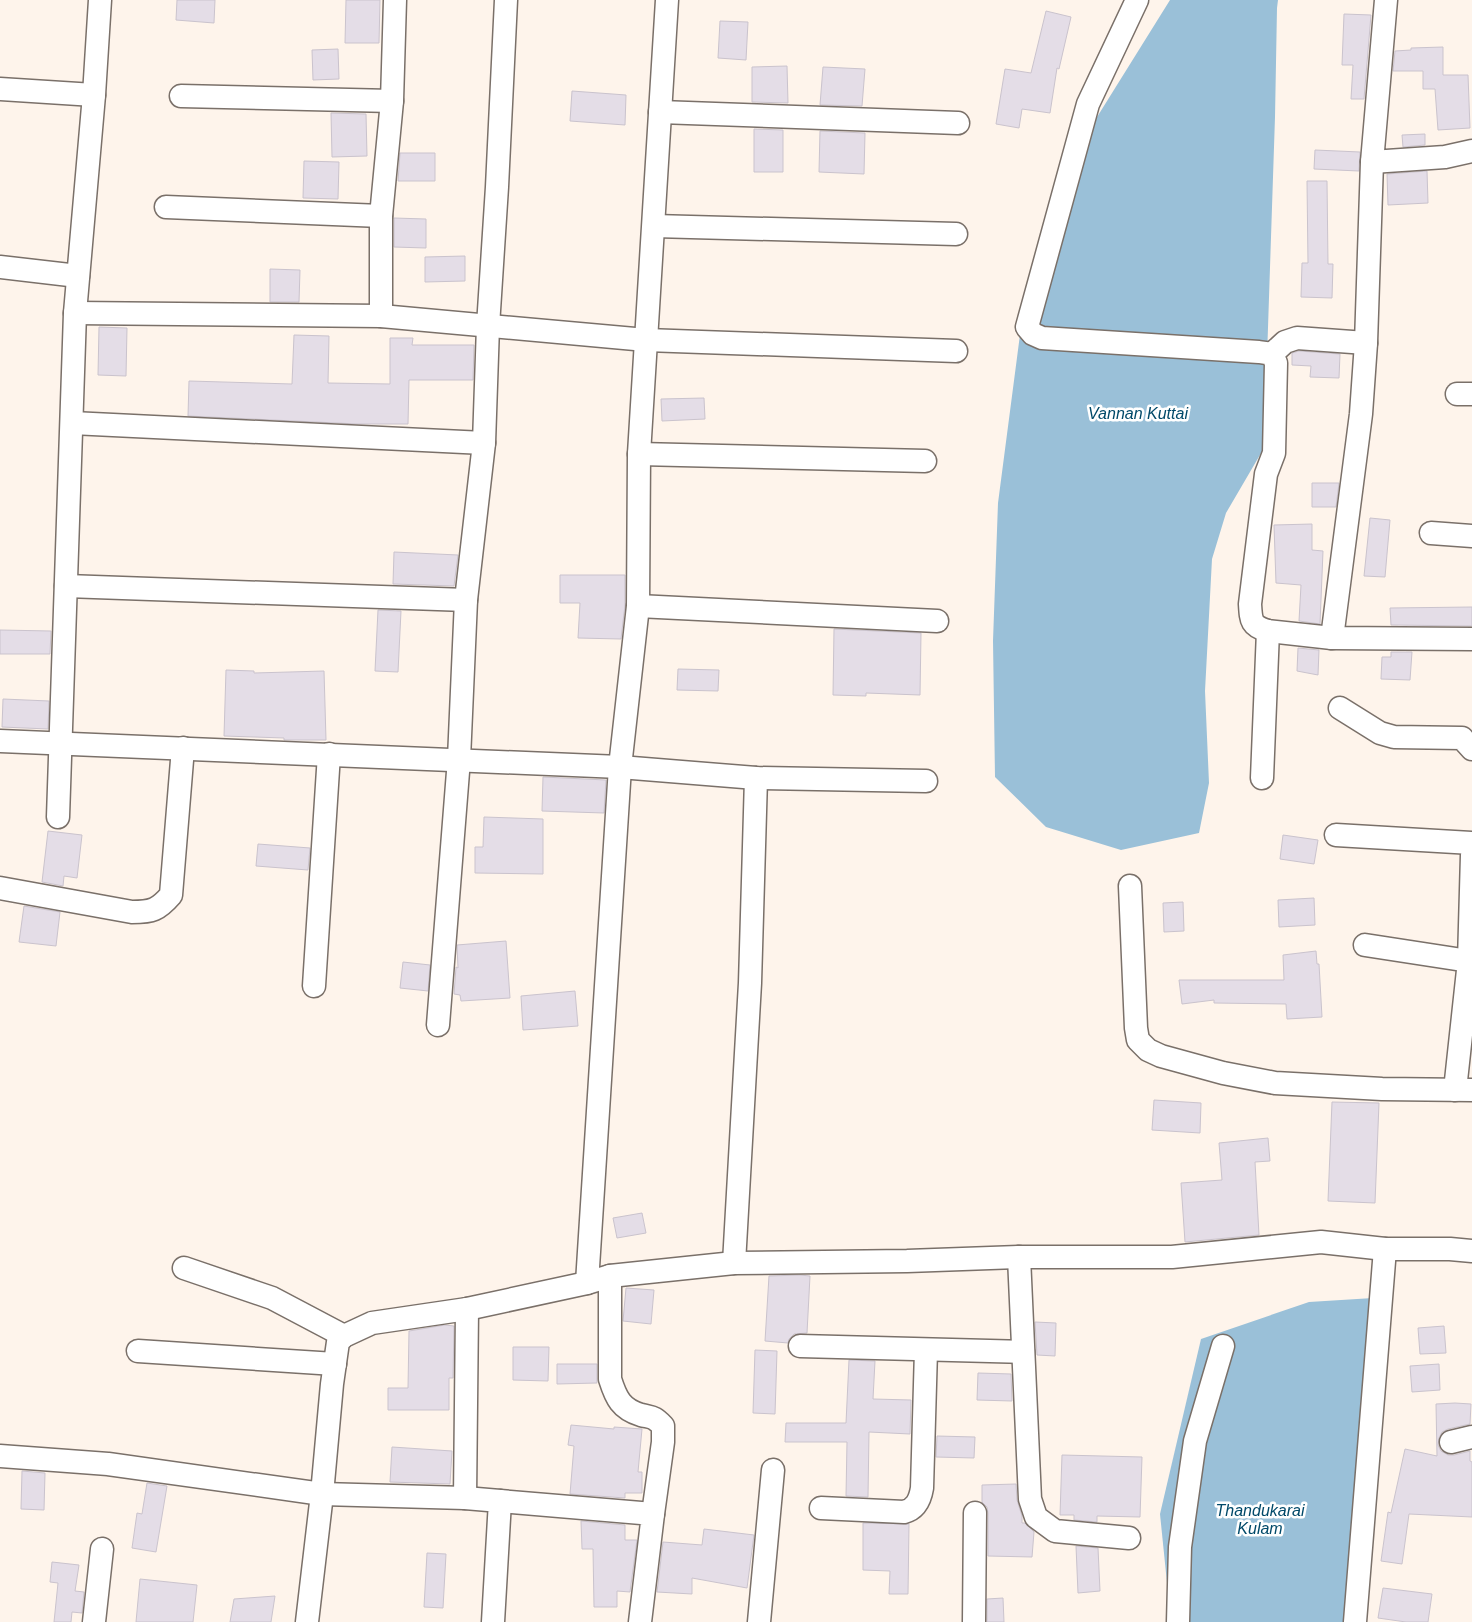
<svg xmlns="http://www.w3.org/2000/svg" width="1472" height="1622" viewBox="0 0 1472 1622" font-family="Helvetica,sans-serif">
<rect width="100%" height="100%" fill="#fef4eb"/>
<g fill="#9ac0d8">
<path d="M 1170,0 L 1278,0 L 1277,8 L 1275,117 L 1264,448 L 1226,513 L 1212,559 L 1205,691 L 1209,783 L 1199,833 L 1121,850 L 1046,827 L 995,777 L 993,641 L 998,503 L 1024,304 L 1059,178 Z"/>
<path d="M 1373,1298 L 1346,1622 L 1171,1622 L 1160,1514 L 1201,1339 L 1309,1302 Z"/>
</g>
<g fill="#e4dde7" stroke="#cac3cd">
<path d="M 177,0 L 215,0 L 214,23 L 176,20 Z"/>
<path d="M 346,0 L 380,0 L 379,43 L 345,43 Z"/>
<path d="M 1046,11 L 1071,17 L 1059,69 L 1057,68 L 1050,113 L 1022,109 L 1019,128 L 996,124 L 1005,69 L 1031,73 Z"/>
<path d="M 1344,14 L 1371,15 L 1364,99 L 1351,99 L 1353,65 L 1342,65 Z"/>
<path d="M 720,21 L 748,22 L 746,60 L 718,58 Z"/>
<path d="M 1443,47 L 1443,75 L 1468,75 L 1470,128 L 1438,130 L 1435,89 L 1423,89 L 1423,71 L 1393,71 L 1395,51 L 1411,50 L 1411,48 Z"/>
<path d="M 338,49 L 339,79 L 313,80 L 312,50 Z"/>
<path d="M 787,66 L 788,103 L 752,102 L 752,67 Z"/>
<path d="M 823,67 L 865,69 L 862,106 L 820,105 Z"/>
<path d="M 572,91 L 626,95 L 625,125 L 570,121 Z"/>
<path d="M 331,113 L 366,114 L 367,156 L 332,157 Z"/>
<path d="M 754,129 L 783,130 L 783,172 L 754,172 Z"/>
<path d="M 820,131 L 865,133 L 864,174 L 819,172 Z"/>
<path d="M 1425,134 L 1425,145 L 1403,147 L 1402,135 Z"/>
<path d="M 1315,150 L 1360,152 L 1359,171 L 1314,169 Z"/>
<path d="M 400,153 L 435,153 L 435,181 L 398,181 Z"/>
<path d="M 304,161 L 339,162 L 338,199 L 303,198 Z"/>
<path d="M 1427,171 L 1428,203 L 1388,205 L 1387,174 Z"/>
<path d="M 1307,181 L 1327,181 L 1328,264 L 1333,264 L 1332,298 L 1301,297 L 1302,263 L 1308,263 Z"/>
<path d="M 394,218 L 426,219 L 426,248 L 394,247 Z"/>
<path d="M 465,256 L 465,281 L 425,282 L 425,257 Z"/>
<path d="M 270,269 L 300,270 L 299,302 L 270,302 Z"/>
<path d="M 99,327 L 127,328 L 126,376 L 98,375 Z"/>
<path d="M 294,335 L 329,336 L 328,383 L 390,384 L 390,338 L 413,338 L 412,345 L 474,345 L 473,380 L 409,380 L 408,424 L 358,424 L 188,416 L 189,381 L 292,384 Z"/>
<path d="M 1299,351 L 1340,354 L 1339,378 L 1310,377 L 1311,366 L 1292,365 L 1292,353 Z"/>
<path d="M 704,398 L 705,419 L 662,421 L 661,399 Z"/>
<path d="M 1312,483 L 1339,483 L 1336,507 L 1312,507 Z"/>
<path d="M 1370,518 L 1390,520 L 1385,577 L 1364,576 Z"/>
<path d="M 1312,524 L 1312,550 L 1323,551 L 1320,624 L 1299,621 L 1301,585 L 1276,583 L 1274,525 Z"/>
<path d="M 394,552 L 458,555 L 454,586 L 393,584 Z"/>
<path d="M 560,575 L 625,575 L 625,605 L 621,639 L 578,638 L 580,603 L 560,603 Z"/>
<path d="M 1472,607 L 1472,626 L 1391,625 L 1390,608 Z"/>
<path d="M 378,610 L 401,611 L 398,672 L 375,671 Z"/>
<path d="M 834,629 L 921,633 L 920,695 L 866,693 L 866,696 L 833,695 Z"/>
<path d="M 0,630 L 51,631 L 50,654 L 0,654 Z"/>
<path d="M 1298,648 L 1319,650 L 1318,675 L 1297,671 Z"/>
<path d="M 1391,652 L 1412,652 L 1410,680 L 1381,679 L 1382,657 L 1391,657 Z"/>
<path d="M 678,669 L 719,670 L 718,691 L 677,690 Z"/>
<path d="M 226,670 L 254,671 L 254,673 L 324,671 L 326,740 L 284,740 L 284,738 L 224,736 Z"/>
<path d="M 3,699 L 49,701 L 48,729 L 2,727 Z"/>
<path d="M 543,777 L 606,780 L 604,813 L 542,811 Z"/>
<path d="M 484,817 L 543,819 L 543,874 L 475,873 L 475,847 L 483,847 Z"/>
<path d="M 48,831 L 82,835 L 77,878 L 64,876 L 63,886 L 42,882 Z"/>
<path d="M 1283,835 L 1318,840 L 1314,864 L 1280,859 Z"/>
<path d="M 258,844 L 310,848 L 308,870 L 256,866 Z"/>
<path d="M 1314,898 L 1315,925 L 1279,927 L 1278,900 Z"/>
<path d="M 1183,902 L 1184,931 L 1164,932 L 1163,903 Z"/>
<path d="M 24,906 L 60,912 L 56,946 L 19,942 Z"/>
<path d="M 506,941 L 510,998 L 461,1001 L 460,995 L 454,994 L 456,967 L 458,968 L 457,945 Z"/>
<path d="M 1316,951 L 1317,964 L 1319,964 L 1322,1017 L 1287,1019 L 1286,1004 L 1214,1003 L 1214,1000 L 1182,1004 L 1179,980 L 1284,980 L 1283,955 Z"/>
<path d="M 403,962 L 430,965 L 428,991 L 400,988 Z"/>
<path d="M 575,991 L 578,1026 L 523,1030 L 521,996 Z"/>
<path d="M 1154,1100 L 1201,1103 L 1200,1133 L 1152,1130 Z"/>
<path d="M 1332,1102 L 1379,1103 L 1375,1203 L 1328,1201 Z"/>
<path d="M 1268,1138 L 1270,1161 L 1255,1162 L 1259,1235 L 1185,1242 L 1181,1183 L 1222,1180 L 1219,1143 Z"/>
<path d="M 642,1213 L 646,1233 L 617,1238 L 613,1218 Z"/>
<path d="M 800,1275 L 810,1276 L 807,1333 L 794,1334 L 789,1339 L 788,1343 L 765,1341 L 769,1276 Z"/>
<path d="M 626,1288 L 654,1290 L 651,1324 L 623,1321 Z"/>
<path d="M 1035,1322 L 1056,1323 L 1055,1356 L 1037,1355 Z"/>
<path d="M 445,1325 L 454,1326 L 453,1378 L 449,1378 L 449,1410 L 388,1410 L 388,1388 L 408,1388 L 409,1331 Z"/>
<path d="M 1444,1326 L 1446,1353 L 1420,1354 L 1418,1328 Z"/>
<path d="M 513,1347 L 549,1347 L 548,1381 L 513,1380 Z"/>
<path d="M 755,1350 L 777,1351 L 775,1414 L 753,1413 Z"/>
<path d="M 849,1360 L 875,1361 L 873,1399 L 911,1400 L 910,1434 L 869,1432 L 868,1497 L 846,1496 L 847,1442 L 785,1442 L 786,1423 L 846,1423 Z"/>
<path d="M 557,1364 L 597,1364 L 597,1383 L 557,1384 Z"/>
<path d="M 1439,1364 L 1440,1390 L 1412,1392 L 1410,1366 Z"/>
<path d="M 978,1373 L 1011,1374 L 1012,1401 L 977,1400 Z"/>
<path d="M 1455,1403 L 1471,1404 L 1470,1424 L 1448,1429 L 1442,1432 L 1439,1438 L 1438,1445 L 1441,1451 L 1448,1455 L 1454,1455 L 1470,1451 L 1470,1461 L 1472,1462 L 1472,1517 L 1409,1514 L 1402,1564 L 1381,1561 L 1388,1512 L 1391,1513 L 1405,1449 L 1437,1456 L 1436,1404 Z"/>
<path d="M 571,1425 L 614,1429 L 614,1427 L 642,1429 L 638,1472 L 642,1472 L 642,1493 L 625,1493 L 625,1498 L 570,1494 L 574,1446 L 568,1445 Z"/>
<path d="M 937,1436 L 975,1437 L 974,1458 L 936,1457 Z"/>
<path d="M 392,1447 L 452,1451 L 450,1484 L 390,1482 Z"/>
<path d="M 1062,1455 L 1142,1457 L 1140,1517 L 1097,1516 L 1097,1522 L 1074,1520 L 1074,1515 L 1060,1515 Z"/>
<path d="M 22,1471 L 45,1473 L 44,1510 L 21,1509 Z"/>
<path d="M 147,1483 L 167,1486 L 156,1552 L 132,1548 L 137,1513 L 142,1514 Z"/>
<path d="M 1016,1484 L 1017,1500 L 1022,1516 L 1022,1523 L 1025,1523 L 1034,1532 L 1032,1557 L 988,1556 L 988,1513 L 987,1507 L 982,1502 L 982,1485 Z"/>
<path d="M 581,1521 L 625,1525 L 625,1540 L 637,1540 L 630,1592 L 617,1591 L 617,1607 L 594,1607 L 593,1549 L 582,1549 Z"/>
<path d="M 863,1523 L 909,1524 L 908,1594 L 889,1594 L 890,1571 L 863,1570 Z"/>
<path d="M 704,1529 L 754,1535 L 747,1588 L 692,1578 L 692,1594 L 657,1592 L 663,1542 L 702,1545 Z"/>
<path d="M 1076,1546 L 1098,1548 L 1100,1591 L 1078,1593 Z"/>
<path d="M 427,1553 L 446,1554 L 443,1608 L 424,1607 Z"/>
<path d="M 52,1562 L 79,1565 L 75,1591 L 84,1592 L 82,1613 L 72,1612 L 71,1622 L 54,1622 L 58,1583 L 50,1582 Z"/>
<path d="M 140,1579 L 197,1585 L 193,1622 L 136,1622 Z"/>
<path d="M 1383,1588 L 1432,1594 L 1428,1622 L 1406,1622 L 1378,1618 Z"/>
<path d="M 275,1596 L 271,1622 L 230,1622 L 234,1599 Z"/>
<path d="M 1003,1598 L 1004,1622 L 987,1622 L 987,1599 Z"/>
</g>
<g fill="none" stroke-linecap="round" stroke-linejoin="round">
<g stroke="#7a7069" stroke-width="25">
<g id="street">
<path d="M 1137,0 L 1088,104 L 1027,327 L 1033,334 L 1042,338 L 1259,352 L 1272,354 L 1276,363 L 1274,453 L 1266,474 L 1250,604 C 1251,621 1251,626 1268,631 L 1332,638 L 1472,639"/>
<path d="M 1386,0 L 1372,162 L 1445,157 L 1472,151"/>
<path d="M 0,89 L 94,95"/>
<path d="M 181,96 L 392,101"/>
<path d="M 660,112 L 958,123"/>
<path d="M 166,207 L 381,216"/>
<path d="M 654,226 L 956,234"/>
<path d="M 0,267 L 78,276"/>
<path d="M 75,313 L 381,316 L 646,340 L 956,351"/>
<path d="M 381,316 L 381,216 L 392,101 L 395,0"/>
<path d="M 1272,354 L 1285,342 L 1297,338 L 1366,343"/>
<path d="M 1457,394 L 1472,394"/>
<path d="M 72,423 L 484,443"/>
<path d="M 639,454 L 925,461"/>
<path d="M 1431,533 L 1472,536"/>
<path d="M 66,586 L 466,600"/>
<path d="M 638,606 L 937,621"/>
<path d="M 1332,638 L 1361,414 L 1366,343 L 1372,162"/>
<path d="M 1340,708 L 1380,733 L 1394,737 L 1462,738 L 1472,749"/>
<path d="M 0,741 L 620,767 L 756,778 L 926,781"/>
<path d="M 1262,778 L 1268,631"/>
<path d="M 58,817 L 75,313 L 94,95 L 100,0"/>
<path d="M 1336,835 L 1472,843"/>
<path d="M 1130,886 L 1136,1028 L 1138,1040 L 1148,1050 L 1161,1056 L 1223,1073 L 1275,1083 L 1382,1089 L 1472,1090"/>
<path d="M 0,888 L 132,912 C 152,912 158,910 171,895 L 183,748"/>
<path d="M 1365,945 L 1469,961"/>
<path d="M 314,986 L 329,754"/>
<path d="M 438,1025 L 459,759 L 466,600 L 484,443 L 488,326 L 497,187 L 506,0"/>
<path d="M 1455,1090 L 1469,961 L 1472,855"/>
<path d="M 1019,1257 L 1030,1499 L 1036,1517 L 1055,1531 L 1129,1538"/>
<path d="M 734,1263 L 750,983 L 756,778"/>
<path d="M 184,1268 L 272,1298 L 344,1336"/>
<path d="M 610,1276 L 610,1379 C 616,1398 621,1409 641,1415 C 653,1418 653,1416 663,1426 L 663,1442 L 653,1514"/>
<path d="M 587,1283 L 620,767 L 638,606 L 639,454 L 667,0"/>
<path d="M 800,1346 L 1023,1352"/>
<path d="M 138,1351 L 335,1364"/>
<path d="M 1451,1442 L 1472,1437"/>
<path d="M 0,1456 L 108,1464 L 322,1494 L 465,1498 L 500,1501 L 493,1622"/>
<path d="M 465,1498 L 467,1309"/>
<path d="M 500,1501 L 653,1514 L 640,1622"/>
<path d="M 821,1508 L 904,1512 C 916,1509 920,1500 922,1488 L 926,1350"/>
<path d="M 94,1622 L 102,1549"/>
<path d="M 307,1622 L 322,1494 L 332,1384 L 338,1342 L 344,1336 L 372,1323 L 467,1309 L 587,1283 L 610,1276 L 734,1263 L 907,1261 L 1019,1257 L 1172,1257 L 1321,1242 L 1385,1249 L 1450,1249 L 1472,1251"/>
<path d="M 759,1622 L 773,1470"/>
<path d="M 974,1622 L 975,1513"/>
<path d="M 1178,1622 L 1180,1547 L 1195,1441 L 1223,1346"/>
<path d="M 1355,1622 L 1385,1249"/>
</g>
</g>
<use href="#street" stroke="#fff" stroke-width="22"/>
</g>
<g text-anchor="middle" stroke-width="5" stroke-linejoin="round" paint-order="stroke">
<g font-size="16" font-style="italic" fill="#004969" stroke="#fff">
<text x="1138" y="419">Vannan Kuttai</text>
<text x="1260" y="1516">Thandukarai<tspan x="1260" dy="18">Kulam</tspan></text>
</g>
</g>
</svg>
